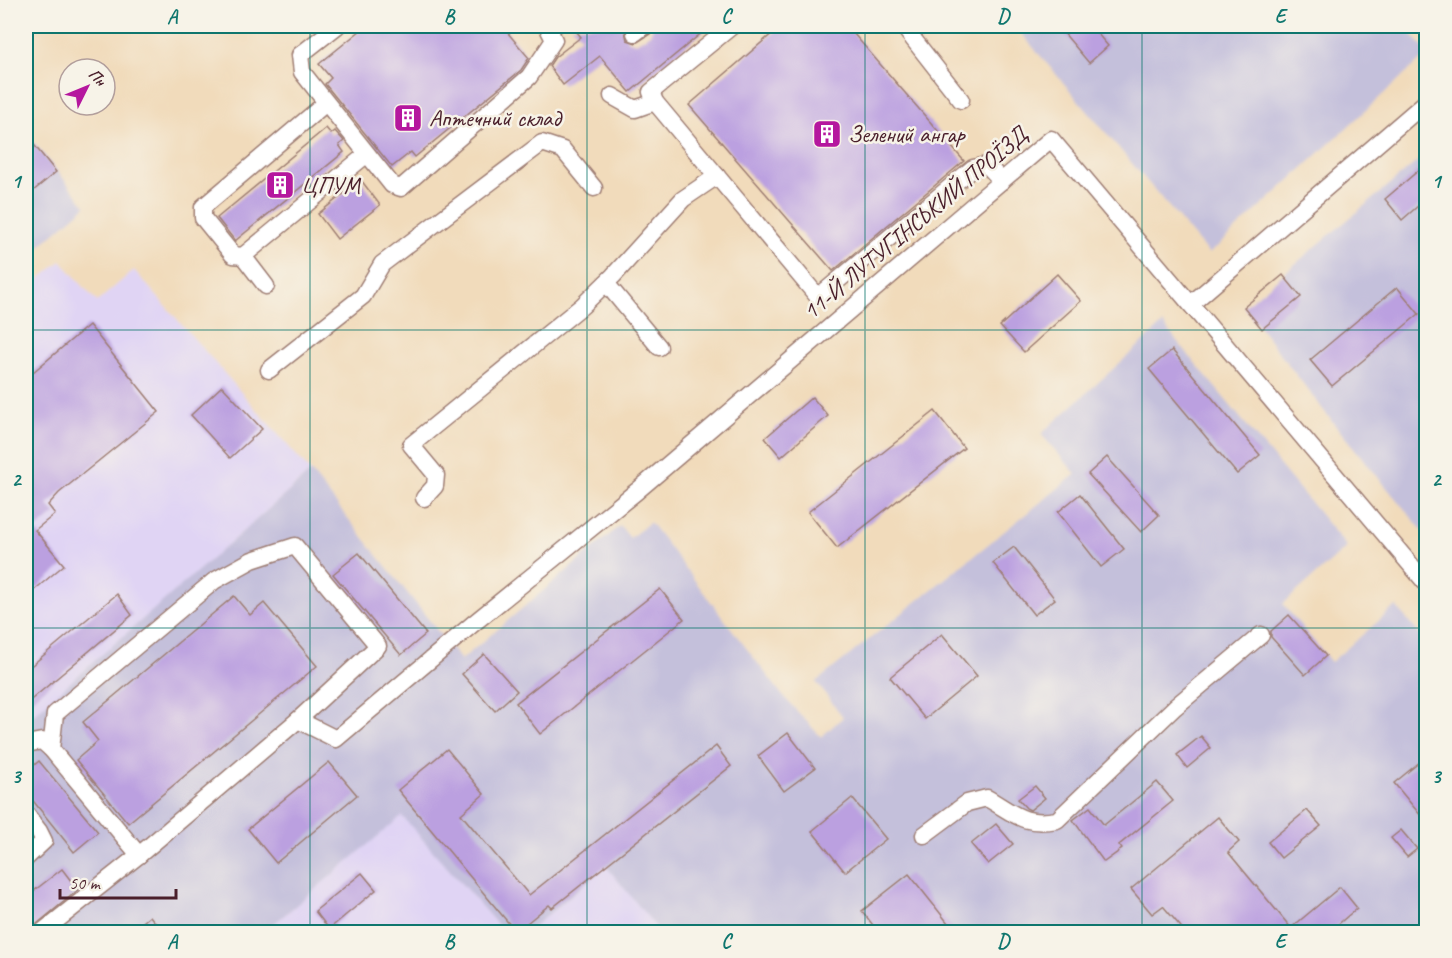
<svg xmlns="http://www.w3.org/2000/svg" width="1452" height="958" viewBox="0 0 1452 958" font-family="Caveat,sans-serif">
<rect width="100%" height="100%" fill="#f7f3e8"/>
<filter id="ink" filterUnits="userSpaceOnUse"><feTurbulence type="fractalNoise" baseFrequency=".0167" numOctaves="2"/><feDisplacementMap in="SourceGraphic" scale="12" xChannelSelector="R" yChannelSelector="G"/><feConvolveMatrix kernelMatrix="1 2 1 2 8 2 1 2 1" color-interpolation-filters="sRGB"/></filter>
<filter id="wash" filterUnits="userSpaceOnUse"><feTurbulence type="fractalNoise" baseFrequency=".008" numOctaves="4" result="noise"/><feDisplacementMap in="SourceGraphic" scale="24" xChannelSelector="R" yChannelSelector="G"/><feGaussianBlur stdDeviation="1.35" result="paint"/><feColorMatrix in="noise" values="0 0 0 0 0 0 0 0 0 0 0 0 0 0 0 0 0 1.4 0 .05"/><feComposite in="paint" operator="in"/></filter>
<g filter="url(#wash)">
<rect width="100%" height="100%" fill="#f1dbbb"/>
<g fill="#e0d4f4">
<path d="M 61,261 L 97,302 L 134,270 L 311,472 L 26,722 L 26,290 Z"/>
<path d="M 402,815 L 504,932 L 264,932 Z"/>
<path d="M 608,864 L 662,932 L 527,932 Z"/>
</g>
<g fill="#c4c0db">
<path d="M 1015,26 L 1405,26 L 1426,51 L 1426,55 L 1209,254 Z"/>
<path d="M 26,133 L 86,206 L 26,258 Z"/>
<path d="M 1426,154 L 1426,535 L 1335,425 L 1244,307 Z"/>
<path d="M 1163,324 L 1347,547 L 1283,604 L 1331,662 L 1396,606 L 1426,642 L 1426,925 L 1418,932 L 660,932 L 606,866 L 527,932 L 504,932 L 402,816 L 264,932 L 26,932 L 26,721 L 311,472 L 461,660 L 620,526 L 630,538 L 650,522 L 783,696 L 821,737 L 843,717 L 816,682 L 1076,474 L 1041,434 Z"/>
</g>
<g id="blocks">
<g fill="#bba0e0">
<path d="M 366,26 L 502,26 L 529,58 L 521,70 L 415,157 L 411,152 L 392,167 L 325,84 L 331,78 L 319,64 Z"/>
<path d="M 572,26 L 621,26 L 625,31 L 627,40 L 636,43 L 650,34 L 654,26 L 710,26 L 630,92 L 600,56 L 563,85 L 549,66 L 555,57 L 581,37 Z"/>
<path d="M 781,26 L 847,26 L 964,161 L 833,271 L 689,105 Z"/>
<path d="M 1058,26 L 1091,26 L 1108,46 L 1089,63 Z"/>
<path d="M 326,128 L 331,134 L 335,131 L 344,141 L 339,145 L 344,152 L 235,241 L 217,218 Z"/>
<path d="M 26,135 L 56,172 L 26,197 Z"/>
<path d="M 1426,164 L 1426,199 L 1402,220 L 1385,199 Z"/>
<path d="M 361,180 L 380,205 L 337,239 L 318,214 Z"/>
<path d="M 1057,274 L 1081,301 L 1024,352 L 1000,326 Z"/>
<path d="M 1283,275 L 1301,297 L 1262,329 L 1244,307 Z"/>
<path d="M 1397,287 L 1419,314 L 1332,386 L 1310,360 Z"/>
<path d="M 89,325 L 159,412 L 59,493 L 48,505 L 55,514 L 35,530 L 64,565 L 26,597 L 26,378 Z"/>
<path d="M 1172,350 L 1260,455 L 1237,474 L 1149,369 Z"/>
<path d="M 222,386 L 262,429 L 230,458 L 191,415 Z"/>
<path d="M 812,397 L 828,416 L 781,457 L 765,438 Z"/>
<path d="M 935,411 L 964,448 L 837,548 L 808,512 Z"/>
<path d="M 1107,457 L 1159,515 L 1141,532 L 1088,474 Z"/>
<path d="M 1080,494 L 1124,549 L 1101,567 L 1058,512 Z"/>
<path d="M 1014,547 L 1055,599 L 1034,615 L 993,563 Z"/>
<path d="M 359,553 L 426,634 L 401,655 L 333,574 Z"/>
<path d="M 660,589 L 684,619 L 540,734 L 516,703 Z"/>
<path d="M 117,594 L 132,615 L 26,704 L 26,670 Z"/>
<path d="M 234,596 L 250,615 L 264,603 L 317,666 L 128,823 L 76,760 L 98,741 L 83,722 Z"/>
<path d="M 1289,615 L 1326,656 L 1305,675 L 1271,637 L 1271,631 Z"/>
<path d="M 942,634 L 977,676 L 925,719 L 890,677 Z"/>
<path d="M 484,654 L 517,691 L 495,711 L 462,674 Z"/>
<path d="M 788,733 L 815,768 L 784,791 L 758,756 Z"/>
<path d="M 1201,736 L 1211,748 L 1187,768 L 1177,755 Z"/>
<path d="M 716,746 L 731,766 L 552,908 L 549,905 L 516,932 L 398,790 L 447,749 L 484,794 L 461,814 L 529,895 Z"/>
<path d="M 1426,757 L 1426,822 L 1394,783 Z"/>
<path d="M 39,761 L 98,832 L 74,852 L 26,792 L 26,772 Z"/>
<path d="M 329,762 L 357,795 L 276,863 L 248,829 Z"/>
<path d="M 1157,782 L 1173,801 L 1119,845 L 1122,849 L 1104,862 L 1073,820 L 1090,807 L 1104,825 Z"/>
<path d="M 1035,786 L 1045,798 L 1030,810 L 1026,808 L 1018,799 Z"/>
<path d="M 852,798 L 886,839 L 845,872 L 812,831 Z"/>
<path d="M 1307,810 L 1321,826 L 1281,858 L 1268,842 Z"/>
<path d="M 1218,817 L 1239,842 L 1228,852 L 1291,928 L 1340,887 L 1357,908 L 1328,933 L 1186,933 L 1163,906 L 1152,914 L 1131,889 Z"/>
<path d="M 996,824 L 1013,844 L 988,864 L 971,844 Z"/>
<path d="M 1401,830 L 1417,849 L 1407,857 L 1391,838 Z"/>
<path d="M 62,869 L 78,890 L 26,933 L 26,897 Z"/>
<path d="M 362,873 L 376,890 L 329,929 L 315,911 Z"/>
<path d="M 909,874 L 956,933 L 879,933 L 862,911 Z"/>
<path d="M 150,916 L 163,933 L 130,933 Z"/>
</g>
</g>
</g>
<g filter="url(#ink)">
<use href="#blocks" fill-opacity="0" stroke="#9e7d73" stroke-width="1.5"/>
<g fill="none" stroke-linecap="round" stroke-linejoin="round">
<g stroke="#9e7d73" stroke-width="19">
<g id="minor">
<path d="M 337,26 L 300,55 L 302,72 L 392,185 L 401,188 L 529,77 L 554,40 L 549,30 L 554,26"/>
<path d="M 732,26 L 651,92 L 655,102 L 818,297 L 973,168 L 987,165 L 1002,181"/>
<path d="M 903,26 L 961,100"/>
<path d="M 635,33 L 644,26"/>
<path d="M 612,96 L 635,109 L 655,102"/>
<path d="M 326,103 L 203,207 L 203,218 L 233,255 L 243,256 L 367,154"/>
<path d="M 243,256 L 266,286"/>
<path d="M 606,283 L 659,347"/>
<path d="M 1191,304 L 1426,102"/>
<path d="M 269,370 L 363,296 L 382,264 L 542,143 L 563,150 L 594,188"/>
<path d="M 424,498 L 435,486 L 436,475 L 411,445 L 582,306 L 613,276 L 683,199 L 717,176"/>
<path d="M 26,744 L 42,741 L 51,749 L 139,855"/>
<path d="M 51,749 L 55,714 L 214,581 L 252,560 L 295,546 L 378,646 L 298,720"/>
<path d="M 26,814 L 39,831 L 44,841 L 26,858"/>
<path d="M 924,835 L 967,803 L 987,798 C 1015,814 1023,826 1057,820 L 1175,707 L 1261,635"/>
<path d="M 42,932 L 139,855 L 298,720 L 336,739 L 474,623 L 637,491 L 1051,139 L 1426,583"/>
</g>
</g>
<use href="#minor" stroke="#fff" stroke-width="16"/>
</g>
</g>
<path fill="none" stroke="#0f766e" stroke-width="1.5" stroke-opacity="0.55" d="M 310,26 L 310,932M 587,26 L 587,932M 865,26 L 865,932M 1142,26 L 1142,932M 26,330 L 1426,330M 26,628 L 1426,628"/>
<defs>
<g id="building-square" transform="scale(1.5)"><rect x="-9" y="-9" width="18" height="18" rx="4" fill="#b5179e" stroke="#f7f3e8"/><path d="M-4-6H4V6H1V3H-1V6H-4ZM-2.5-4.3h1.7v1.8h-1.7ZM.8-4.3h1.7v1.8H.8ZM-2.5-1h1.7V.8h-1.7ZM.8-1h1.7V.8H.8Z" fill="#fff"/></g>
</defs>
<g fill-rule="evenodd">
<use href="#building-square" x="408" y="118"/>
<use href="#building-square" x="827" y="134"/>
<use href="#building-square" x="280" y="185"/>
</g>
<g text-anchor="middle" stroke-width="5" stroke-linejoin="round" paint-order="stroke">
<g font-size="24" fill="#4a1f2b" stroke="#f7f3e8" text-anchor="start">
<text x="429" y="126">Аптечний склад</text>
<text x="848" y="142">Зелений ангар</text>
<text x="301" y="193">ЦПУМ</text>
</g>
<g font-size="24" fill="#4a1f2b" stroke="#f7f3e8">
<text transform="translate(915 223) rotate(-40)" y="8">11-Й ЛУТУГІНСЬКИЙ ПРОЇЗД</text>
</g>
</g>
<rect width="1452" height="958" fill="none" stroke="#f7f3e8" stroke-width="66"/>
<g transform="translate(87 87) rotate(47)"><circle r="28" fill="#f7f3e8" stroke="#b29e9c" stroke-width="1.5"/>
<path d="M0-4.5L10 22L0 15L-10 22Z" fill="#b5179e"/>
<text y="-9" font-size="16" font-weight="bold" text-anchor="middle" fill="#4a1f2b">Пн</text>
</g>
<path d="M60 889v9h116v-9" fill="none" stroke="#4a1f2b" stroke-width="3"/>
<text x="69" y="889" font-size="18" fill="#4a1f2b" stroke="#f7f3e8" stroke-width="4.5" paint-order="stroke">50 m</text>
<rect x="33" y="33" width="1386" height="892" fill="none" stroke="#0f766e" stroke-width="2"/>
<g font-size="20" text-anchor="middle" font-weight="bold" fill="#0f766e">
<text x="172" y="23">A</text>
<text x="449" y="23">B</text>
<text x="726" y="23">C</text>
<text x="1003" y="23">D</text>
<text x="1280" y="23">E</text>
<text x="16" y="188">1</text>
<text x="1436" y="188">1</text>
<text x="16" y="486">2</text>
<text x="1436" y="486">2</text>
<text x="16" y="783">3</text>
<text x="1436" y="783">3</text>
<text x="172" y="948">A</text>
<text x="449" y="948">B</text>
<text x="726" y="948">C</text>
<text x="1003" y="948">D</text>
<text x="1280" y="948">E</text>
</g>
</svg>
